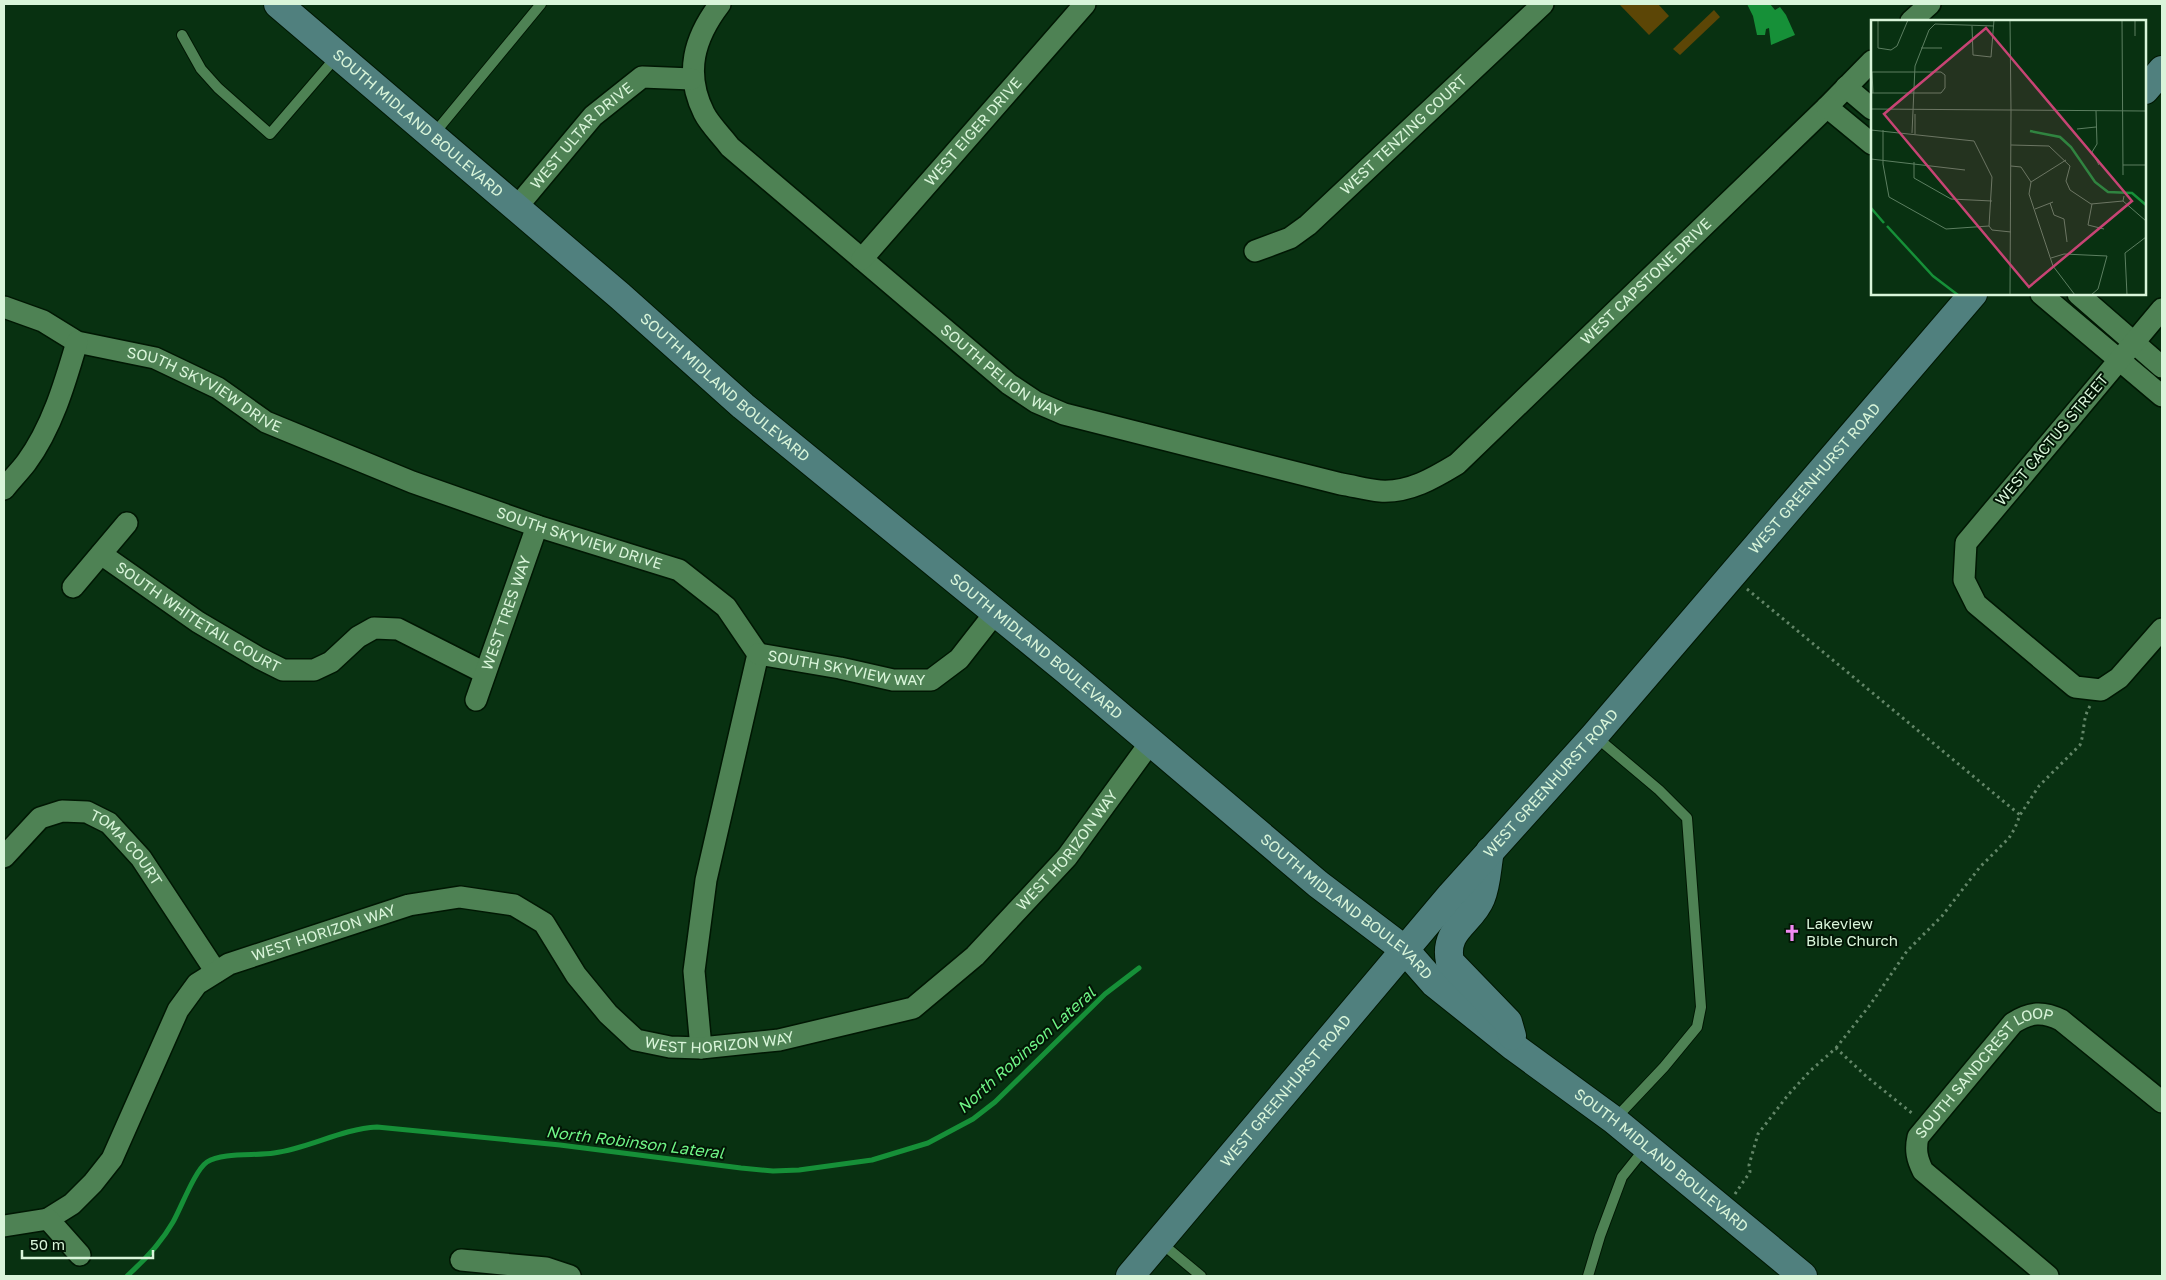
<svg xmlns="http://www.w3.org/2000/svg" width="2166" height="1280" viewBox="0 0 2166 1280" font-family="'Golos Text',sans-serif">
<rect width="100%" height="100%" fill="#083111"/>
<g fill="#5c4606">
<path d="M 1619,4 L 1658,4 L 1669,16 L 1649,35 Z"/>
<path d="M 1714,10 L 1720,17 L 1680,55 L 1673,49 Z"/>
</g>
<path fill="#169038" d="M 1747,4 L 1770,4 L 1775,10 L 1780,7 L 1786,15 L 1795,35 L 1771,45 L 1769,28 L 1766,29 L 1765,35 L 1757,35 L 1753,16 Z"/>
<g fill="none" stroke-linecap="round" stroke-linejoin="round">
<path stroke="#169038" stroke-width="5" d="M 127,1276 C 145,1260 161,1243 173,1222 C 181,1208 195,1170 207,1162 C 222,1152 256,1156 274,1153 C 310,1148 341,1129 377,1127 L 560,1145 L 741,1168 L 773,1171 L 799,1170 L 872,1160 L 928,1143 L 973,1119 L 995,1102 L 1105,994 L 1139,968"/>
<g stroke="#001703" stroke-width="12">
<g id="lane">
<path d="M 182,35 L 201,69 L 218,88 L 270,134 L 337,56"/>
<path d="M 433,135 L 541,4"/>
<path d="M 1595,736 L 1659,790 L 1687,818 L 1701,1007 L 1697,1027 L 1664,1067 L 1614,1120"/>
<path d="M 1160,1242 L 1201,1276"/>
<path d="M 1588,1276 L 1600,1236 L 1622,1177 L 1646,1147"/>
</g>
</g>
<g stroke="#001703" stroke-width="24">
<g id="street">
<path id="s1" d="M 720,4 C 694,38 684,73 704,113 C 710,125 722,136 730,147 L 1009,384 L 1036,402 L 1064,414 L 1341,484 C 1354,486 1367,490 1380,491 C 1409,493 1434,478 1457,464 L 1827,107 L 1872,61"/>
<path d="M 1911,21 L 1930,4"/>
<path d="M 1846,87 L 1872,109"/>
<path d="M 1827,107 L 1872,144"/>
<path id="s2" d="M 516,208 L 593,116 L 642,77 L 692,79"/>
<path id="s3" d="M 1255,251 L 1290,238 L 1308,225 L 1543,4"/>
<path id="s4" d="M 862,259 L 1085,4"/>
<path d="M 2041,294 L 2162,396"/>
<path d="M 2078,294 L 2162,367"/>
<path id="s5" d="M 4,307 L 43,321 L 77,342 L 155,358 L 218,388 L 266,422 L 412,482 L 537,526 L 679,570 L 726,607 L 758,654 L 706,880 L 694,971 L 701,1048"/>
<path d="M 2162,309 L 1966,543 L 1964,580 L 1976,604 L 2075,687 L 2101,690 L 2119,678 L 2162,629"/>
<path d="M 4,489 C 11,480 19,472 26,463 C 52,428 65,383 77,342"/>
<path id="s6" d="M 101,554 L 198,622 L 259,658 L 283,670 L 314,670 L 331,662 L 358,637 L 374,628 L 398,629 L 485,673"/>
<path d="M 73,587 L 127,523"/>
<path id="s7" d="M 758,654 L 840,668 L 893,680 L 931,680 L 959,659 L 995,613"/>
<path id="s8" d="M 476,700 L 537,526"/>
<path id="s9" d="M 4,857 L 40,818 L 62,811 L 87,812 L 109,823 L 141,858 L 216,972"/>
<path id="s10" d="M 48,1219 L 72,1204 L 93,1183 L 112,1159 L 178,1010 L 197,984 L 229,964 L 409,905 L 460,897 L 514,905 L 544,923 L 576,975 L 608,1014 L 636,1040 L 670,1047 L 701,1048 L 779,1040 L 913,1008 L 975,956 L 1067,857 L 1150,743"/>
<path d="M 4,1226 L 48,1219 L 80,1255"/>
<path d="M 461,1260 L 546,1268 L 570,1276"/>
<path id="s11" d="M 2048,1276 L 1923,1171 C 1917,1159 1915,1150 1918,1137 L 2013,1023 C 2030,1012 2043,1011 2061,1020 L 2162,1102"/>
</g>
</g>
<g stroke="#001703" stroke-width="30">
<g id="secondary">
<path id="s12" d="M 278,4 L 620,296 L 743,406 L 1067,671 L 1318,884 L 1405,950 L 1434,983 L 1514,1047 L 1614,1120 L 1803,1276"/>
<path d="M 2145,90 L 2162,70"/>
<path d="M 1490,851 C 1487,866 1487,884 1481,898 C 1471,923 1443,929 1450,962 L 1508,1022 L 1512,1036"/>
<path id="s13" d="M 1130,1276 L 1451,895 L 1594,736 L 1973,294"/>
</g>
</g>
<g stroke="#638668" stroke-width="3" stroke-dasharray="2.5 4" stroke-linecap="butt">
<path d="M 1747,589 L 2020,815"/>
<path d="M 1836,1048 L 1870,1005 L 1907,951 L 1942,916 L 1980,867 L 2009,838 L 2015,828 L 2020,815 L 2039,786 L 2080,745 C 2085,732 2082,719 2090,706"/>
<path d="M 1735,1194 L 1750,1172 L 1749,1165 L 1758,1134 L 1788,1095 L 1810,1071 L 1836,1048 L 1867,1077 L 1913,1114"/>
</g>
<use href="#lane" stroke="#4e8254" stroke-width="10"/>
<use href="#street" stroke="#4e8254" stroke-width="21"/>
<use href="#secondary" stroke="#50807e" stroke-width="28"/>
</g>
<defs>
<g id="church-bare" transform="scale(1.35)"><path d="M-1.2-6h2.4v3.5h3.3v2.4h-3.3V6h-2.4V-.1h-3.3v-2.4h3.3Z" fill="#f28af2" stroke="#021605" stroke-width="2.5" paint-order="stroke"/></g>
</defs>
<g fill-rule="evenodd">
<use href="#church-bare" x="1792" y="933"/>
</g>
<g text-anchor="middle" stroke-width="4" stroke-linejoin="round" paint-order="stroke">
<g font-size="15" fill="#d9f5da" stroke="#021605">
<text dy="5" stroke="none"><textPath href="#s12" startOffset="184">SOUTH MIDLAND BOULEVARD</textPath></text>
<text dy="5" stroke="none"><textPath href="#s4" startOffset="169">WEST EIGER DRIVE</textPath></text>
<text dy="5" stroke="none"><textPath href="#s3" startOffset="191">WEST TENZING COURT</textPath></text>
<text dy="5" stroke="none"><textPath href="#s2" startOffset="98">WEST ULTAR DRIVE</textPath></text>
<text dy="5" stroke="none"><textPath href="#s1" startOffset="1260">WEST CAPSTONE DRIVE</textPath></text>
<text dy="5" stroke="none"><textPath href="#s1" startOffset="512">SOUTH PELION WAY</textPath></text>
<text dy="5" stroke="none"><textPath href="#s12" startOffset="589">SOUTH MIDLAND BOULEVARD</textPath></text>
<text dy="5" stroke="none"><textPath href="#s5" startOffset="219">SOUTH SKYVIEW DRIVE</textPath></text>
<text transform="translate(2052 440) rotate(-50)" y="5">WEST CACTUS STREET</text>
<text dy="5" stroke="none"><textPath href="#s13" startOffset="1051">WEST GREENHURST ROAD</textPath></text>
<text dy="5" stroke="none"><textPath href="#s5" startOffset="624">SOUTH SKYVIEW DRIVE</textPath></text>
<text dy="5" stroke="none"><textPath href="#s8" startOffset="92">WEST TRES WAY</textPath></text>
<text dy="5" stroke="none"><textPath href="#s6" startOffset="116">SOUTH WHITETAIL COURT</textPath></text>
<text dy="5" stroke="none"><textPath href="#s12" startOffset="994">SOUTH MIDLAND BOULEVARD</textPath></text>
<text dy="5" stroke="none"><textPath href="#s7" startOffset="90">SOUTH SKYVIEW WAY</textPath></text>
<text dy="5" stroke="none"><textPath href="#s13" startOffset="648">WEST GREENHURST ROAD</textPath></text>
<text dy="5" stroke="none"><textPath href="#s10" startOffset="1305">WEST HORIZON WAY</textPath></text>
<text dy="5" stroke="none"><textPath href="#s9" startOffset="155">TOMA COURT</textPath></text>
<text dy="5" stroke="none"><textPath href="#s12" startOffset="1399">SOUTH MIDLAND BOULEVARD</textPath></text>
<text dy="5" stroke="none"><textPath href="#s10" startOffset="421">WEST HORIZON WAY</textPath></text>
<text dy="5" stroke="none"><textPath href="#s10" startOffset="886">WEST HORIZON WAY</textPath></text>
<text dy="5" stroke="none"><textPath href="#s11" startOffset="294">SOUTH SANDCREST LOOP</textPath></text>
<text dy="5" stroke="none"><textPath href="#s13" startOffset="242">WEST GREENHURST ROAD</textPath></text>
<text dy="5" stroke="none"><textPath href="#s12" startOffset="1804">SOUTH MIDLAND BOULEVARD</textPath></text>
</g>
<g font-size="15" fill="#d9f5da" stroke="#021605" text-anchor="start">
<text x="1806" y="929">Lakeview<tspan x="1806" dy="17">Bible Church</tspan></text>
</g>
<g font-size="16" font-style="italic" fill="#6ff586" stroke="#021605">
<text transform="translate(1026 1050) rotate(-42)" y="6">North Robinson Lateral</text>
<text transform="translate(635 1142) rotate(7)" y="6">North Robinson Lateral</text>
</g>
</g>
<g transform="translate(1871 20)">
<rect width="275" height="275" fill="#083111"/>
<path fill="none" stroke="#169038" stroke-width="2.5" d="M 159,111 L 189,117 L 200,127 L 224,162 L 237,172 L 261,173 L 275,185M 0,188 L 13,203M 16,206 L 62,256 L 87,275"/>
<path fill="none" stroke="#5c7f61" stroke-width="1" d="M 7,0 L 7,28 L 20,30 L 26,26 L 37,0M 139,0 L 140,91M 251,0 L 252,155M 101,6 L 102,35 L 120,37 L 123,0M 264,16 L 264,0M 50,28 L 71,28M 0,52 L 70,52 L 74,55 L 74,68 L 70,73 L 0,73M 1,52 L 2,73M 0,89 L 275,91M 225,91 L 226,124 L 221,132 L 228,145M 206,109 L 225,107M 0,110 L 103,121 L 121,157 L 118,206M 12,110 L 12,144 L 18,177 L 75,209 L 118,206M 41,113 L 44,46 L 58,10 L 64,4 L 123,6M 44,114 L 44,94M 140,125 L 178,126 L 199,146 L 195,161 L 199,170 L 220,184 L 252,181M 0,139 L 94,150M 195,140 L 160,162 L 158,174 L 182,246 L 204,275M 43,142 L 43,158 L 80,179 L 121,181M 252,145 L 275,145M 140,146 L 150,147 L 160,162M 253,176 L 252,181 L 275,201M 179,183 L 183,195 L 193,199 L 196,222M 221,184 L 217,205 L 233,209M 164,189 L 182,182M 118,206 L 121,210 L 140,212M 180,238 L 193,234 L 236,236 L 227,269 L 220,275M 139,275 L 140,91M 256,275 L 254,233 L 275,217"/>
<path fill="#c74474" fill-opacity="0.15" stroke="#c74474" stroke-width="2.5" d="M 115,8 L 261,181 L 158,267 L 13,94 Z"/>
<rect width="275" height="275" fill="none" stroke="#d9f5da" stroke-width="2.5"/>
</g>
<rect width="2166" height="1280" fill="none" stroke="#d9f5da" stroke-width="10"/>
<path d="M22 1250v8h131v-8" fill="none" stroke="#d9f5da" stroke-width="2.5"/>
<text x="30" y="1250" font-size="15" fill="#d9f5da" stroke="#021605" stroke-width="4" paint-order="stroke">50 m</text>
</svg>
